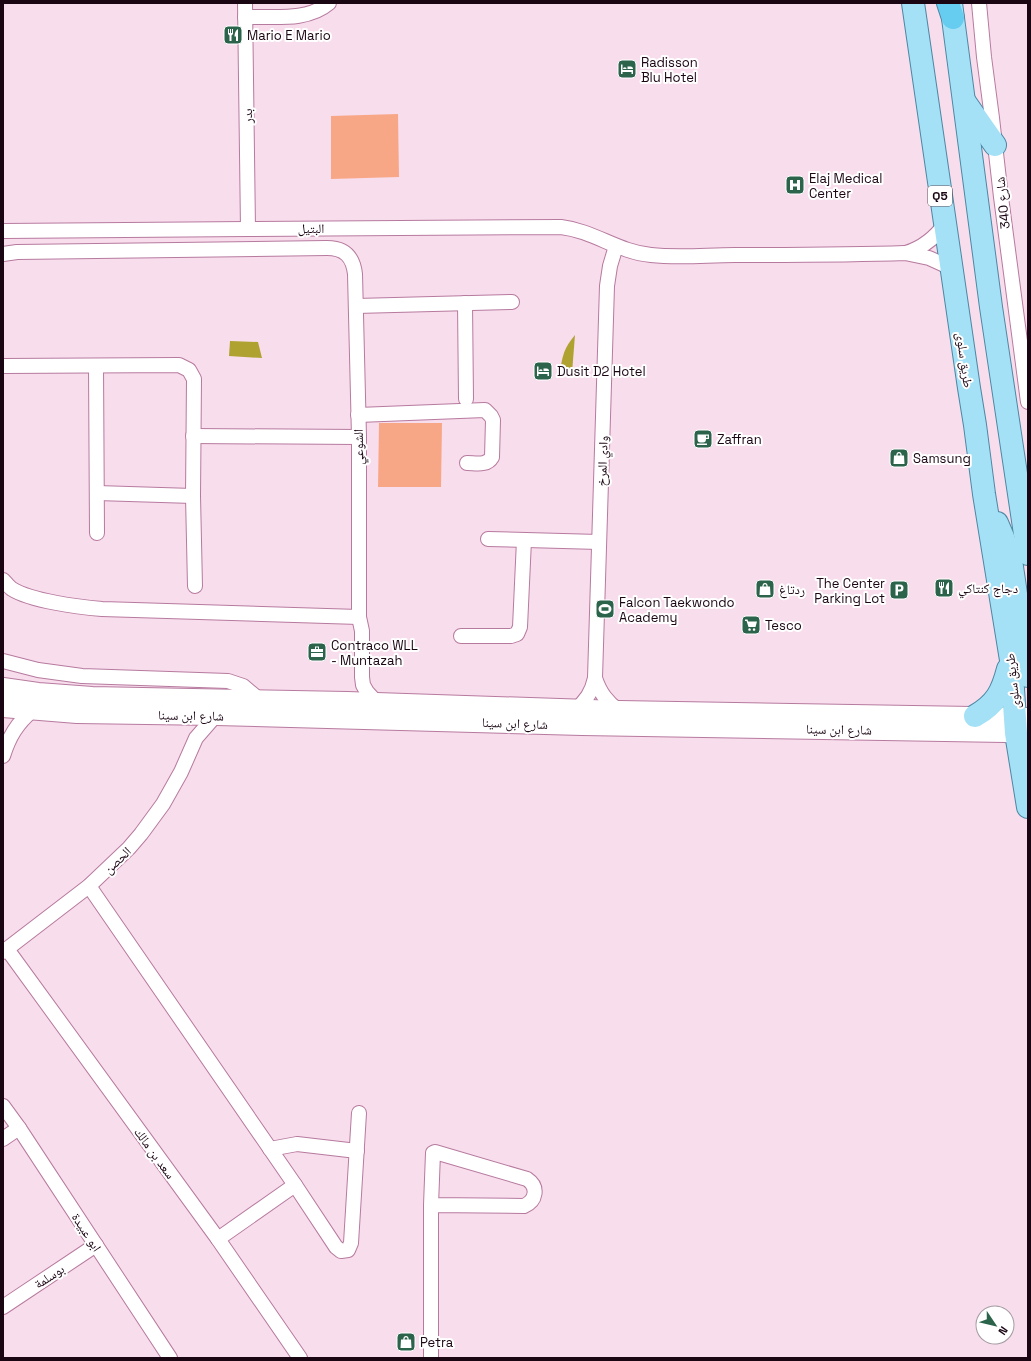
<svg xmlns="http://www.w3.org/2000/svg" width="1031" height="1361" viewBox="0 0 1031 1361" font-family="'Space Grotesk','Noto Naskh Arabic',sans-serif">
<rect width="100%" height="100%" fill="#f8ddec"/>
<g fill="#f7a786">
<path d="M 398,114 L 399,177 L 331,179 L 331,116 Z"/>
<path d="M 379,423 L 442,423 L 441,487 L 378,487 Z"/>
</g>
<g fill="#afa231">
<path d="M 575,335 L 572,373 L 560,373 C 562,356 564,348 575,335 Z"/>
<path d="M 230,341 L 258,342 L 262,358 L 229,356 Z"/>
</g>
<g fill="none" stroke-linecap="round" stroke-linejoin="round">
<g stroke="#b77a9f" stroke-width="16">
<g id="street">
<path d="M 245,3 L 248,229"/>
<path d="M 979,3 L 984,57 L 992,118 L 1001,197 L 1028,402"/>
<path d="M 245,17 C 273,16 307,22 329,3"/>
<path d="M 3,231 L 248,229 L 561,227 C 594,231 618,252 651,255 C 679,258 707,255 735,255 C 792,255 849,255 905,253 L 929,258 L 951,268"/>
<path d="M 906,253 C 922,248 935,238 945,224"/>
<path d="M 3,254 L 17,252 L 327,248 C 345,248 353,257 355,274 L 359,437 L 359,617 L 362,631 L 362,677 L 363,685 L 367,692 L 378,704"/>
<path d="M 465,303 L 466,399"/>
<path d="M 356,306 L 512,302"/>
<path d="M 3,366 L 179,365 L 189,370 L 194,379 L 193,496 L 195,586"/>
<path d="M 96,366 L 97,533"/>
<path d="M 358,415 L 485,410 L 491,416 L 493,420 L 492,457 C 487,466 476,463 467,463"/>
<path d="M 193,436 L 359,437"/>
<path d="M 97,493 L 193,496"/>
<path d="M 488,539 L 599,542"/>
<path d="M 3,580 C 6,583 9,587 12,589 C 31,601 79,607 102,609 L 359,617"/>
<path d="M 461,636 L 511,636 L 517,634 L 520,627 L 524,540"/>
<path d="M 3,661 L 38,670 L 82,676 L 228,681 L 243,686 L 261,701"/>
<path d="M 595,678 C 600,693 607,702 619,711"/>
<path d="M 575,710 C 586,701 592,692 595,678 L 607,286 L 610,266 L 616,246"/>
<path d="M 3,756 C 9,737 17,723 33,710"/>
<path d="M 89,886 L 295,1185 L 336,1247 L 341,1251 L 348,1250 L 351,1243 L 359,1113"/>
<path d="M 7,949 L 218,1239 L 300,1358"/>
<path d="M 3,952 L 89,886 L 129,848 L 141,834 L 163,804 L 181,772 L 196,738 L 216,715"/>
<path d="M 3,1106 L 19,1128 L 170,1358"/>
<path d="M 3,1139 L 19,1128"/>
<path d="M 270,1149 L 297,1144 L 357,1151"/>
<path d="M 431,1205 L 524,1206 C 536,1201 539,1187 527,1179 L 435,1152 L 433,1153 L 431,1205 L 431,1358"/>
<path d="M 218,1239 L 295,1185"/>
<path d="M 3,1307 L 96,1245"/>
</g>
</g>
<g stroke="#b77a9f" stroke-width="22">
<g id="secondary">
<path d="M 3,688 L 38,693 L 92,697 L 347,702 L 619,711 L 1028,718"/>
<path d="M 3,707 L 77,713 L 216,715 L 582,725 L 1005,732 L 1028,734"/>
</g>
</g>
<g stroke="#4c87a3" stroke-width="24">
<g id="primary">
<path d="M 913,3 L 969,388 L 975,425 L 984,494 L 1011,660 L 1016,733 L 1028,807"/>
<path d="M 951,3 L 991,307 L 1028,554"/>
<path d="M 965,102 L 995,145"/>
<path d="M 997,523 L 1003,537 L 1011,560 L 1028,676"/>
<path d="M 975,716 C 996,704 1002,692 1008,669"/>
</g>
</g>
<g stroke="#4c87a3" stroke-width="24">
<path id="highway" d="M 948,3 L 953,18"/>
</g>
<use href="#street" stroke="#fff" stroke-width="14"/>
<use href="#secondary" stroke="#fff" stroke-width="20"/>
<use href="#primary" stroke="#a4e1f6" stroke-width="22"/>
<use href="#highway" stroke="#67cdf0" stroke-width="22"/>
</g>
<defs>
<g id="restaurant-square" transform="scale(1)"><rect x="-9" y="-9" width="18" height="18" rx="4" fill="#2b634b" stroke="#fff"/><path d="M-5-6h1v4h1v-4h1v4h1v-4h1v5L-1.5 .5V6h-2V.5L-5-1ZM5-6V6H3V1.5H1.5Q1.5-4 5-6Z" fill="#fff"/></g>
<g id="hotel-square" transform="scale(1)"><rect x="-9" y="-9" width="18" height="18" rx="4" fill="#2b634b" stroke="#fff"/><path d="M-6-4.5h1.5V1H6V5H4.5V3h-9V5H-6ZM-4 0a1.8 1.8 0 1 1 3.6 0ZM.5 0V-2.5h3Q6-2.5 6 0Z" fill="#fff"/></g>
<g id="hospital-square" transform="scale(1)"><rect x="-9" y="-9" width="18" height="18" rx="4" fill="#2b634b" stroke="#fff"/><path d="M-5-5h3v3.5h4V-5h3V5h-3V1.5h-4V5h-3Z" fill="#fff"/></g>
<g id="cafe-square" transform="scale(1)"><rect x="-9" y="-9" width="18" height="18" rx="4" fill="#2b634b" stroke="#fff"/><path d="M-5.5-4.5H6V0H3Q3 3.5 0 3.5H-2.5Q-5.5 3.5-5.5 0ZM3-3.2v2h1.7v-2ZM-6 4.5H4V6H-6Z" fill="#fff"/></g>
<g id="shop-square" transform="scale(1)"><rect x="-9" y="-9" width="18" height="18" rx="4" fill="#2b634b" stroke="#fff"/><path d="M-5-2.5h2.3a2.7 3.5 0 0 1 5.4 0H5L5.5 6h-11ZM-1.5-2.5h3a1.5 2.3 0 0 0-3 0Z" fill="#fff"/></g>
<g id="parking-square" transform="scale(1)"><rect x="-9" y="-9" width="18" height="18" rx="4" fill="#2b634b" stroke="#fff"/><path d="M-3.5-5.5H1a3.5 3.5 0 0 1 0 7H-1V5.5H-3.5ZM-1-3.4V-.6H.8a1.4 1.4 0 0 0 0-2.8Z" fill="#fff"/></g>
<g id="stadium-square" transform="scale(1)"><rect x="-9" y="-9" width="18" height="18" rx="4" fill="#2b634b" stroke="#fff"/><path d="M0-5a6.5 5 0 1 0 0 10a6.5 5 0 1 0 0-10ZM-3.5-1.8h7v3.6h-7Z" fill="#fff"/></g>
<g id="supermarket-square" transform="scale(1)"><rect x="-9" y="-9" width="18" height="18" rx="4" fill="#2b634b" stroke="#fff"/><path d="M-6-5.5h2.5l.6 2H6L4.5 2H-2.5L-4.4-4H-6ZM-1.5 3.2a1.3 1.3 0 1 0 .1 0ZM3 3.2a1.3 1.3 0 1 0 .1 0Z" fill="#fff"/></g>
<g id="office-square" transform="scale(1)"><rect x="-9" y="-9" width="18" height="18" rx="4" fill="#2b634b" stroke="#fff"/><path d="M-6-3h4V-5.5h4V-3h4V5H-6ZM-1-4.5V-3h2v-1.5ZM-6 0V1H6V0Z" fill="#fff"/></g>
</defs>
<g fill-rule="evenodd">
<use href="#restaurant-square" x="233" y="35"/>
<use href="#hotel-square" x="627" y="69"/>
<use href="#hospital-square" x="795" y="185"/>
<use href="#hotel-square" x="543" y="371"/>
<use href="#cafe-square" x="703" y="439"/>
<use href="#shop-square" x="899" y="458"/>
<use href="#restaurant-square" x="944" y="588"/>
<use href="#shop-square" x="765" y="589"/>
<use href="#parking-square" x="899" y="590"/>
<use href="#stadium-square" x="605" y="609"/>
<use href="#supermarket-square" x="751" y="625"/>
<use href="#office-square" x="317" y="652"/>
<use href="#shop-square" x="406" y="1342"/>
</g>
<g text-anchor="middle" stroke-width="4" stroke-linejoin="round" paint-order="stroke">
<rect fill="#fff" stroke="#5f505a" stroke-width="1" x="928" y="186" width="24" height="20" rx="3"/>
<g font-size="12" font-weight="bold" fill="#1a0513">
<text x="940" y="200">Q5</text>
</g>
<g font-size="13" fill="#1a0513" stroke="#fff" text-anchor="start">
<text x="247" y="40">Mario E Mario</text>
<text x="641" y="67">Radisson<tspan x="641" dy="15">Blu Hotel</tspan></text>
<text x="809" y="183">Elaj Medical<tspan x="809" dy="15">Center</tspan></text>
<text x="557" y="376">Dusit D2 Hotel</text>
<text x="717" y="444">Zaffran</text>
<text x="913" y="463">Samsung</text>
<text x="885" y="588" text-anchor="end">The Center<tspan x="885" dy="15">Parking Lot</tspan></text>
<text x="958" y="593">دجاج كنتاكي</text>
<text x="779" y="594">ردتاغ</text>
<text x="619" y="607">Falcon Taekwondo<tspan x="619" dy="15">Academy</tspan></text>
<text x="765" y="630">Tesco</text>
<text x="331" y="650">Contraco WLL<tspan x="331" dy="15">- Muntazah</tspan></text>
<text x="420" y="1347">Petra</text>
</g>
<g font-size="13" fill="#1a0513" stroke="#fff">
<text transform="translate(247 116) rotate(-91)" y="5">بدر</text>
<text transform="translate(1002 203) rotate(-96)" y="5">شارع 340</text>
<text x="311" y="233">البتيل</text>
<text transform="translate(965 360) rotate(82)" y="5">طريق سلوى</text>
<text transform="translate(358 447) rotate(-91)" y="5">الشوعي</text>
<text transform="translate(602 461) rotate(-88)" y="5">وادي المرخ</text>
<text transform="translate(1012 681) rotate(-96)" y="5">طريق سلوى</text>
<text transform="translate(191 715) rotate(1)" y="5">شارع ابن سينا</text>
<text transform="translate(515 723) rotate(2)" y="5">شارع ابن سينا</text>
<text transform="translate(839 729) rotate(1)" y="5">شارع ابن سينا</text>
<text transform="translate(117 860) rotate(-44)" y="5">الحصن</text>
<text transform="translate(155 1153) rotate(54)" y="5">سعد بن مالك</text>
<text transform="translate(87 1232) rotate(57)" y="5">ابو عبيدة</text>
<text transform="translate(49 1276) rotate(-33)" y="5">بوسلمة</text>
</g>
</g>
<rect width="1031" height="1361" fill="none" stroke="#1a0513" stroke-width="8"/>
<g transform="translate(995 1325) rotate(125)"><circle r="19" fill="#ffffff" stroke="#a39ba1"/>
<path d="M0-3L7 15L0 10L-7 15Z" fill="#2b634b"/>
<text y="-6" font-size="11" font-weight="bold" text-anchor="middle" fill="#1a0513">N</text>
</g>
</svg>
